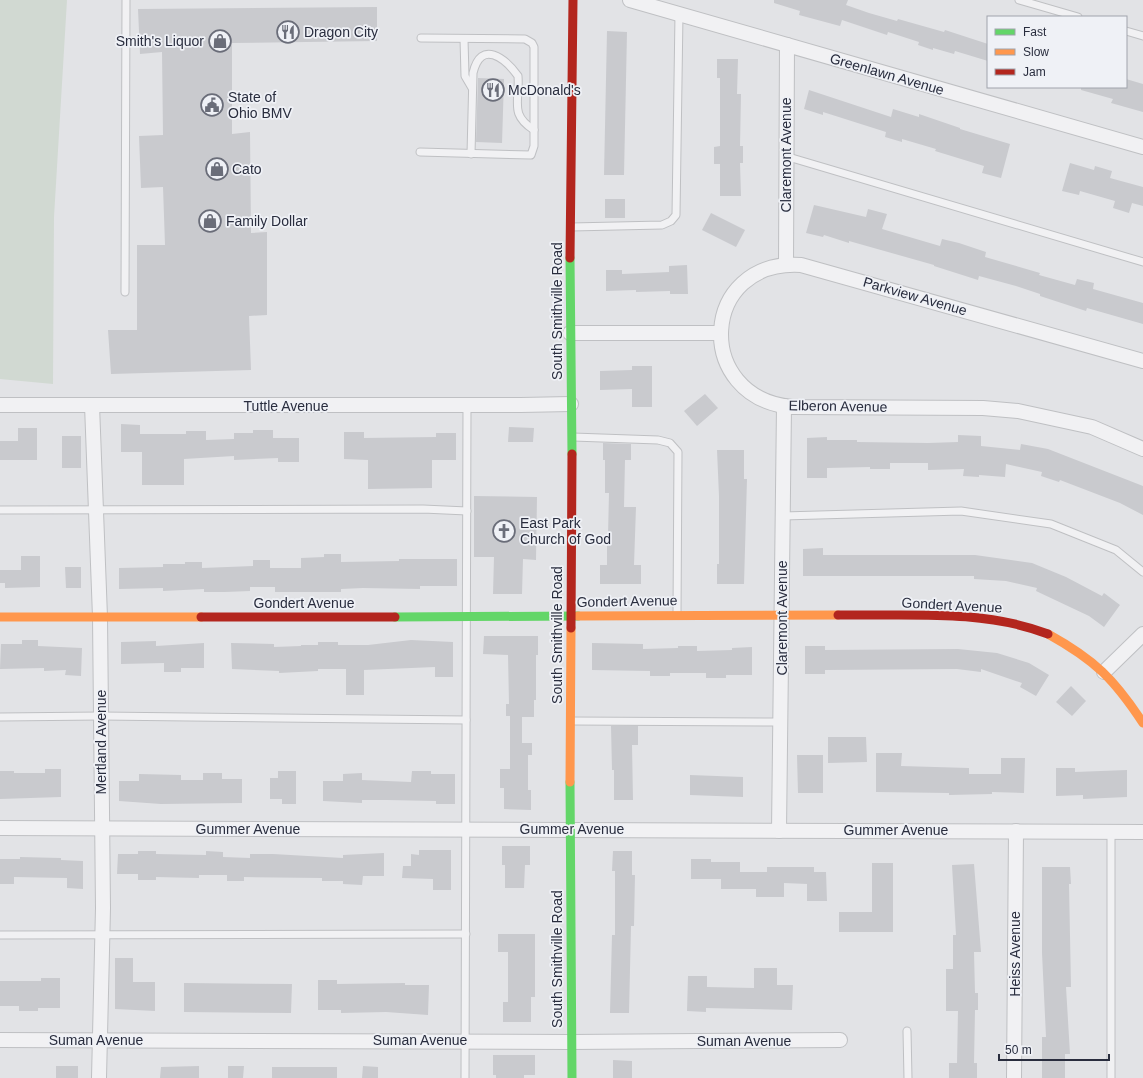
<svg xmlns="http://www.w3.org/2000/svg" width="1143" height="1078" viewBox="0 0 1143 1078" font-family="Arial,sans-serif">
<rect width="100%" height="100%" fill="#e2e3e6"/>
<path fill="#d1d9d2" d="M 0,0 L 67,0 L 54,217 L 53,384 L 0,379 Z"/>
<g fill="#c9cace">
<path d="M 774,0 L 848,0 L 846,5 L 869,13 L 897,21 L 898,19 L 944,32 L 945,30 L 988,44 L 988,61 L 955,51 L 954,54 L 933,48 L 933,50 L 918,45 L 919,42 L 888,32 L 887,35 L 842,20 L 840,26 L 799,15 L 800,11 L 774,3 Z"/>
<path d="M 377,7 L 377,41 L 232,43 L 232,134 L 250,132 L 251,233 L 267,232 L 267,315 L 249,316 L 251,370 L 111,374 L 108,330 L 137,330 L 137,245 L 165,245 L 163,187 L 141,188 L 139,136 L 163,135 L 162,52 L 140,54 L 138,9 Z"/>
<path d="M 607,31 L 627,32 L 624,175 L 604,175 Z"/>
<path d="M 717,59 L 738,59 L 737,94 L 741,94 L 740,146 L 743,146 L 743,163 L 740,163 L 741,196 L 720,196 L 720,164 L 714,164 L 714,147 L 720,146 L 720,78 L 717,78 Z"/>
<path d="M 478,78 L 504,79 L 502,143 L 476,142 Z"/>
<path d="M 1126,79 L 1143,84 L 1143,112 L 1111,103 L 1113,99 L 1081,90 L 1081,87 L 1126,87 Z"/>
<path d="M 809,90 L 891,117 L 893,109 L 919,117 L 919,114 L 960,128 L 960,129 L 1010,144 L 1001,178 L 982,173 L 984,166 L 935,151 L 936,149 L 902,139 L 902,142 L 885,137 L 886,132 L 823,112 L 823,115 L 804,109 Z"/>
<path d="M 1070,163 L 1094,170 L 1095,166 L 1112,171 L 1110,178 L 1143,187 L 1143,206 L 1132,203 L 1129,213 L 1113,208 L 1115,201 L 1080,191 L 1079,195 L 1062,191 Z"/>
<rect x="605" y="199" width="20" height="19"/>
<path d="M 814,205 L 866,217 L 868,209 L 887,214 L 882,229 L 940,246 L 942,239 L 959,243 L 986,252 L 985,257 L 1040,273 L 1039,275 L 1075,285 L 1077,279 L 1094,283 L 1093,289 L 1143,303 L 1143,324 L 1087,308 L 1086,311 L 1040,296 L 1040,294 L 1016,286 L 979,276 L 978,280 L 934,266 L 934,265 L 849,241 L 849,243 L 824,235 L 823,237 L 806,233 Z"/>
<path d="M 711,213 L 745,230 L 736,247 L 702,230 Z"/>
<path d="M 687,265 L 688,294 L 670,294 L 670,291 L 636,292 L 636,290 L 606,291 L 606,270 L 622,270 L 622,274 L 669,272 L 669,266 Z"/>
<path d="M 632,366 L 652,366 L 652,407 L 632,407 L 632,389 L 600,390 L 600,371 L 632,370 Z"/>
<path d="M 705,394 L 718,408 L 697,426 L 684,411 Z"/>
<path d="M 121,424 L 140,425 L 140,434 L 186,434 L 186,431 L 206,431 L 206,440 L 234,439 L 234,433 L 253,433 L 253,430 L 273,430 L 273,438 L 299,438 L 299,462 L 278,462 L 278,458 L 234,460 L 234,456 L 184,459 L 184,485 L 142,485 L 142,452 L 121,452 Z"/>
<path d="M 509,427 L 534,428 L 533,442 L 508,442 Z"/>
<path d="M 18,428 L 37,428 L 37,460 L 0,460 L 0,441 L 18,441 Z"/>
<path d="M 344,432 L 364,432 L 364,438 L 436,437 L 436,433 L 456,433 L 456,460 L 432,460 L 432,488 L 368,489 L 368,460 L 344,459 Z"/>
<path d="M 958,435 L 981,436 L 981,446 L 1020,450 L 1021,444 L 1048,449 L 1143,486 L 1143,515 L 1120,503 L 1060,480 L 1059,482 L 1041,476 L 1042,472 L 1006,464 L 1005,477 L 979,475 L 979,477 L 963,476 L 964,469 L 928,470 L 928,463 L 890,463 L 890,469 L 870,469 L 870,467 L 827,468 L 827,478 L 807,478 L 807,438 L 827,437 L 827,440 L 857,440 L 857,442 L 928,443 L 958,442 Z"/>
<rect x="62" y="436" width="19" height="32"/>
<path d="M 603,443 L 631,444 L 631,460 L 625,460 L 624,507 L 636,507 L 634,565 L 641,565 L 641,584 L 600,584 L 600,565 L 607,565 L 607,536 L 608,536 L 609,493 L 605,493 L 605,460 L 603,460 Z"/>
<path d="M 717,450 L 744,450 L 744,479 L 747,479 L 744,584 L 717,584 L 717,564 L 719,564 L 719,496 Z"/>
<path d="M 474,496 L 537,497 L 536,560 L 523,559 L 522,594 L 493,594 L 494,557 L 474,557 Z"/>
<path d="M 823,548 L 823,555 L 975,555 L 1032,563 L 1066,577 L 1102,596 L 1104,593 L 1120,605 L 1104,627 L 1089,616 L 1036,591 L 1037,588 L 1006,581 L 974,579 L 974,576 L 803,576 L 803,549 Z"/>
<path d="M 324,554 L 341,554 L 341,562 L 399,561 L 399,559 L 457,559 L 457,586 L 420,586 L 420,589 L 363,588 L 341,589 L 341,592 L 275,592 L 275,587 L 250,587 L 250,591 L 225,592 L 204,592 L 204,589 L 163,591 L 163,588 L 119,589 L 119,568 L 163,567 L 163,564 L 185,564 L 185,562 L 202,562 L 202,568 L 253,566 L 253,560 L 270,560 L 270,568 L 301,568 L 301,558 L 324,557 Z"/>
<path d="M 21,556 L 40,556 L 40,587 L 5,588 L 5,583 L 0,583 L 0,570 L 21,570 Z"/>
<path d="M 65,567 L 81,567 L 81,588 L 66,588 Z"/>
<path d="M 484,636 L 538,636 L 538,655 L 536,655 L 536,700 L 534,700 L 534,717 L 522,717 L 522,743 L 532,743 L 532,755 L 528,755 L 528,790 L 531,790 L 531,810 L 504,809 L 504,788 L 500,788 L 500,769 L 510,769 L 510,716 L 506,716 L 506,704 L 509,704 L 508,655 L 483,654 Z"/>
<path d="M 22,640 L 38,640 L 38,646 L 82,648 L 81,676 L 65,675 L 66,670 L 44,671 L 44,668 L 0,669 L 1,644 L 22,644 Z"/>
<path d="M 411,640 L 453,642 L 453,677 L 435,677 L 435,667 L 364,670 L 364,695 L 346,695 L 346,669 L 318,669 L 318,671 L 279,673 L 279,671 L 232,669 L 231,643 L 274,644 L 274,647 L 301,646 L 301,645 L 318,645 L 318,642 L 338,642 L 338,645 L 368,645 Z"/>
<path d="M 156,641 L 156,646 L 204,643 L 204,668 L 181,668 L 181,672 L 164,672 L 164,663 L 121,664 L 121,642 Z"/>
<path d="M 592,643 L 643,644 L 643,649 L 678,648 L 678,646 L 697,646 L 697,651 L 732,650 L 732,648 L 752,647 L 752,675 L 726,675 L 726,678 L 706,678 L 706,673 L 670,673 L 670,676 L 650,676 L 650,671 L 592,670 Z"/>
<path d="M 805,646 L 825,646 L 825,650 L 958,649 L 997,653 L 1029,663 L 1049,675 L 1036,696 L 1020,687 L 1022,683 L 981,669 L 981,672 L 957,669 L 825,670 L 825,674 L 805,674 Z"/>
<path d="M 1071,686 L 1086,701 L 1072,716 L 1056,702 Z"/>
<path d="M 611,726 L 638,726 L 638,745 L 632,745 L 633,800 L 614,800 L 614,770 L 612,770 Z"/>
<path d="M 828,737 L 866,737 L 867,762 L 828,763 Z"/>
<path d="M 876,753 L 902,753 L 901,766 L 969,768 L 969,774 L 1001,774 L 1001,758 L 1025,758 L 1024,793 L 992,792 L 992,794 L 949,795 L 949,793 L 876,792 Z"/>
<path d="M 797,755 L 823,755 L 823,793 L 798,793 Z"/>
<path d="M 1056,768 L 1075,768 L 1075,772 L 1127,770 L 1127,797 L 1083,799 L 1083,795 L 1056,796 Z"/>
<path d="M 45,769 L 61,769 L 61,797 L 0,799 L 0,771 L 14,771 L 14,773 L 45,773 Z"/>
<path d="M 278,771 L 296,771 L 296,804 L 282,804 L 282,799 L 270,799 L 270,778 L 278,778 Z"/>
<path d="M 412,771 L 431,771 L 431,774 L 455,774 L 455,804 L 436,804 L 436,801 L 387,800 L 362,800 L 362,803 L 323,801 L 323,781 L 343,781 L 343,774 L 362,773 L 362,780 L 411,782 Z"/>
<path d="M 203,773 L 222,773 L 222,779 L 242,779 L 242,803 L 161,804 L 119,801 L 119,781 L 139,781 L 139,774 L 181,775 L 181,780 L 203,780 Z"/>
<path d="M 690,775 L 743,777 L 743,797 L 690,795 Z"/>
<path d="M 502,846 L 530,846 L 530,865 L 525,865 L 524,888 L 505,888 L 505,865 L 502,865 Z"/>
<path d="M 419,850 L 451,850 L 451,890 L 433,890 L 433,879 L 402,878 L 403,866 L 411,866 L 411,854 L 419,855 Z"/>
<path d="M 138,851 L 156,851 L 156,854 L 206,855 L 206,851 L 223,852 L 223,857 L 250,858 L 250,854 L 273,854 L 343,858 L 343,855 L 384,853 L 384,876 L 363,876 L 362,885 L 343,884 L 343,881 L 322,881 L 322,878 L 244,877 L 244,881 L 227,881 L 227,875 L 199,875 L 199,878 L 156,877 L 156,880 L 138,880 L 138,874 L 117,874 L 118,854 L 138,854 Z"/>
<path d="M 613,851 L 632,851 L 632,875 L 635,875 L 634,926 L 631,926 L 629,1013 L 610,1013 L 612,935 L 615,935 L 615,871 L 612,871 Z"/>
<path d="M 20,857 L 61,858 L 61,860 L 83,861 L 83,889 L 67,888 L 67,878 L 14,877 L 14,884 L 0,884 L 0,859 L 20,859 Z"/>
<path d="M 691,859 L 711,859 L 711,862 L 740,862 L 740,872 L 767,872 L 767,867 L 814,867 L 814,872 L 826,872 L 827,901 L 807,901 L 807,884 L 784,883 L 784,897 L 756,897 L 756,889 L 721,889 L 721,879 L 691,879 Z"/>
<path d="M 872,863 L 893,863 L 893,932 L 839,932 L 839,912 L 872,912 Z"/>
<path d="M 974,864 L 981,952 L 974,952 L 975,993 L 978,993 L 978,1010 L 975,1010 L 974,1063 L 977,1063 L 977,1078 L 949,1078 L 949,1063 L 957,1063 L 958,1011 L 946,1011 L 946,969 L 953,969 L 953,935 L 956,935 L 952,865 Z"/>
<path d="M 1042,867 L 1070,867 L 1071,884 L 1069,884 L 1071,987 L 1066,987 L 1070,1054 L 1065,1054 L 1065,1078 L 1042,1078 L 1042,1037 L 1046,1037 L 1042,953 Z"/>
<path d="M 498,934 L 535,934 L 535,997 L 531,997 L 531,1022 L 503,1022 L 503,1002 L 508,1002 L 508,952 L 498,952 Z"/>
<path d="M 115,958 L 133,958 L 133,982 L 155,982 L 155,1011 L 115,1009 Z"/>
<path d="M 754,968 L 777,968 L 777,985 L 793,985 L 792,1010 L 706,1008 L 706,1012 L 687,1011 L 688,976 L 707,976 L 707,987 L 754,988 Z"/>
<path d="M 41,978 L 60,978 L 60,1008 L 38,1008 L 38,1011 L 19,1011 L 19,1006 L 0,1006 L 0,981 L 41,981 Z"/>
<path d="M 318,980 L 337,980 L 337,984 L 405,983 L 405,985 L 429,985 L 428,1015 L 386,1012 L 341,1013 L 341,1010 L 318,1010 Z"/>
<path d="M 184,983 L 292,984 L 291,1013 L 184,1012 Z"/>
<path d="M 493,1055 L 535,1055 L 535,1075 L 524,1075 L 524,1078 L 496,1078 L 496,1075 L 493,1075 Z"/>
<path d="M 613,1060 L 632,1061 L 632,1078 L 613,1078 Z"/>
<rect x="56" y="1066" width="22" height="12"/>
<path d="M 199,1066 L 199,1078 L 160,1078 L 161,1067 Z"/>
<path d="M 228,1066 L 244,1066 L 243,1078 L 228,1078 Z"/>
<path d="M 363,1066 L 378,1067 L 378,1078 L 362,1078 Z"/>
<rect x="272" y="1067" width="65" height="11"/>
</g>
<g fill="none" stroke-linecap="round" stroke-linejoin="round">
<g stroke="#bfc0c3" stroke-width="9">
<g id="lane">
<path d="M 1019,0 L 1078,17"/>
<path d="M 1126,31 L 1143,36"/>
<path d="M 464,39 L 465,76 L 472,88"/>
<path d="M 420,152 L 531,155 L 534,146 L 534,47 L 532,43 L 525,39 L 421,38"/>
<path d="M 471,154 L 473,73 C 481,39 505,58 518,76 C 520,102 509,114 534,130"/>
<path d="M 785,156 L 1143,262"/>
<path d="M 571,227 L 662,225 L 671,221 L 676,215 L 679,14"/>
<path d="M 125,292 L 126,0"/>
<path d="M 573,437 L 658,440 L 670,443 L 678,452 L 677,614"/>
<path d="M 0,510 L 423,509 L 467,511"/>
<path d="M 783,516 L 961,511 L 1051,524 L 1116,550 L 1143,572"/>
<path d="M 0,717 L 101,716 L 466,720"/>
<path d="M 571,721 L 781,722"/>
<path d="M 0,935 L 466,934"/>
<path d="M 907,1031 L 908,1078"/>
<path d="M 465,1078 L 467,406"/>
<path d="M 1111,1078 L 1111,832"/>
</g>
</g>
<g stroke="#bfc0c3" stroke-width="16">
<g id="street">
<path d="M 630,0 L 1143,147"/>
<path d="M 786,264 L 787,45"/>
<path d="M 570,333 L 721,333"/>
<path d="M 1143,361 L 801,265 C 699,259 693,398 792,407 L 983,408 L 1018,411 L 1092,427 L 1143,449"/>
<path d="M 0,405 L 521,405 L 571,404"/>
<path d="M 92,405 L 100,617 L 103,908 L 99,1078"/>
<path d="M 1104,672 L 1143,634"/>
<path d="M 0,828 L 1143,832"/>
<path d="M 779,831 L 784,406"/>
<path d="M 0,1040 L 571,1042 L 840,1040"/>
<path d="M 1014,1078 L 1016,831"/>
</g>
</g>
<use href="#lane" stroke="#f1f1f3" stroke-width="7"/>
<use href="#street" stroke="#f1f1f3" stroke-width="14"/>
<g stroke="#63d668" stroke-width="9">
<path d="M 570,258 L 572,454"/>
<path d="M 395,617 L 578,616"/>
<path d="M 570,782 L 572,1078"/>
</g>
<g stroke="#ff974d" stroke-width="9">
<path d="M 578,616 L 838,615"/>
<path d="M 0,617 L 201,617"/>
<path d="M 1048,634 C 1095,660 1114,679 1143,723"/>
<path d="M 570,782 L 571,628"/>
</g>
<g stroke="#b3261e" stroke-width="9">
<path d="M 570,258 L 573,0"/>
<path d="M 838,615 C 906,616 984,609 1048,634"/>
<path d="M 201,617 L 395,617"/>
<path d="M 571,628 L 572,454"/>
</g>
</g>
<defs>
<g id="restaurant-ring" transform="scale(1.15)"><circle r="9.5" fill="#eff1f6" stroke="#6a6d79" stroke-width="1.5"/><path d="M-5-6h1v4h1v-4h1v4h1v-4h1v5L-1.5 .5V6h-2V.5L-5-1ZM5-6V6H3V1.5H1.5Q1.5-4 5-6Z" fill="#6a6d79"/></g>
<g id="shop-ring" transform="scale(1.15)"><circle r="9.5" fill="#eff1f6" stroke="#6a6d79" stroke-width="1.5"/><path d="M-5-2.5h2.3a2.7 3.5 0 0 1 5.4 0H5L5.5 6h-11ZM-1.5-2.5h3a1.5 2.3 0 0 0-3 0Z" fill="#6a6d79"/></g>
<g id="civic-ring" transform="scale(1.15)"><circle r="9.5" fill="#eff1f6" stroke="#6a6d79" stroke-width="1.5"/><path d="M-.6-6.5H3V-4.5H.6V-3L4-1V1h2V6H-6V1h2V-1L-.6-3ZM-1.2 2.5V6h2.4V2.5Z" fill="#6a6d79"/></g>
<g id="church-ring" transform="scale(1.15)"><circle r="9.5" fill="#eff1f6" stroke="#6a6d79" stroke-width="1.5"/><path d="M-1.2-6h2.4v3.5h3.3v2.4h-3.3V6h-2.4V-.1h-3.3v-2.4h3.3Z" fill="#6a6d79"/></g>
</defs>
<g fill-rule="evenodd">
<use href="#restaurant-ring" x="288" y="32"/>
<use href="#shop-ring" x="220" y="41"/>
<use href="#restaurant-ring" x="493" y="90"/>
<use href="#civic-ring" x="212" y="105"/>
<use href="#shop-ring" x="217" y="169"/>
<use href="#shop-ring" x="210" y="221"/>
<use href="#church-ring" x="504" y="531"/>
</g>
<g text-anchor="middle" stroke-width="3.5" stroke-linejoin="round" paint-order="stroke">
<g font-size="14" fill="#292d3e" stroke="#eff1f6" text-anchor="start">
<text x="304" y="37">Dragon City</text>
<text x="204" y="46" text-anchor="end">Smith's Liquor</text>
<text x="508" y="95">McDonald's</text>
<text x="228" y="102">State of<tspan x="228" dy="16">Ohio BMV</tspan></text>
<text x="232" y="174">Cato</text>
<text x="226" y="226">Family Dollar</text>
<text x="520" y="528">East Park<tspan x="520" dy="16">Church of God</tspan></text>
</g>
<g font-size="14" fill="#292d3e" stroke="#eff1f6">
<text transform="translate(887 74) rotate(16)" y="5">Greenlawn Avenue</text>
<text transform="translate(786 155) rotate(-90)" y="5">Claremont Avenue</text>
<text transform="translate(915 296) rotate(16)" y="5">Parkview Avenue</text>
<text transform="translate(557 311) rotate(-90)" y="5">South Smithville Road</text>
<text x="286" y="411">Tuttle Avenue</text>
<text transform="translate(838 406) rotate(1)" y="5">Elberon Avenue</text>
<text transform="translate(627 601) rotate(-1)" y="5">Gondert Avenue</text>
<text x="304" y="608">Gondert Avenue</text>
<text transform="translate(952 605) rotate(3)" y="5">Gondert Avenue</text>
<text transform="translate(782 618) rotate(-90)" y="5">Claremont Avenue</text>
<text transform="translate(557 635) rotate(-90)" y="5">South Smithville Road</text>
<text transform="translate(101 742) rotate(-90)" y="5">Mertland Avenue</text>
<text x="248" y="834">Gummer Avenue</text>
<text x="572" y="834">Gummer Avenue</text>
<text x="896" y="835">Gummer Avenue</text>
<text transform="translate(1015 954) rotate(-90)" y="5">Heiss Avenue</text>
<text transform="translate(557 959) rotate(-90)" y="5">South Smithville Road</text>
<text x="96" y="1045">Suman Avenue</text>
<text x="420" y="1045">Suman Avenue</text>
<text x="744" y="1046">Suman Avenue</text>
</g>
</g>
<rect x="987" y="16" width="140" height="72" fill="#eff1f6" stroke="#a0a3ac"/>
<rect x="995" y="29" width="20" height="6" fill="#63d668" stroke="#a0a3ac"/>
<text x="1023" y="36" font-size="12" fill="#292d3e">Fast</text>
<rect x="995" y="49" width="20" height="6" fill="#ff974d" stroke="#a0a3ac"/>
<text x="1023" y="56" font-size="12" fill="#292d3e">Slow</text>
<rect x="995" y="69" width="20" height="6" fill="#b3261e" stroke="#a0a3ac"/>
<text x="1023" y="76" font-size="12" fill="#292d3e">Jam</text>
<path d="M999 1054v6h110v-6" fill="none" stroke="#292d3e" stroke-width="2"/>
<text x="1005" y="1054" font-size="12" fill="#292d3e" stroke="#eff1f6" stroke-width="3" paint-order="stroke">50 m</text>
</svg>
